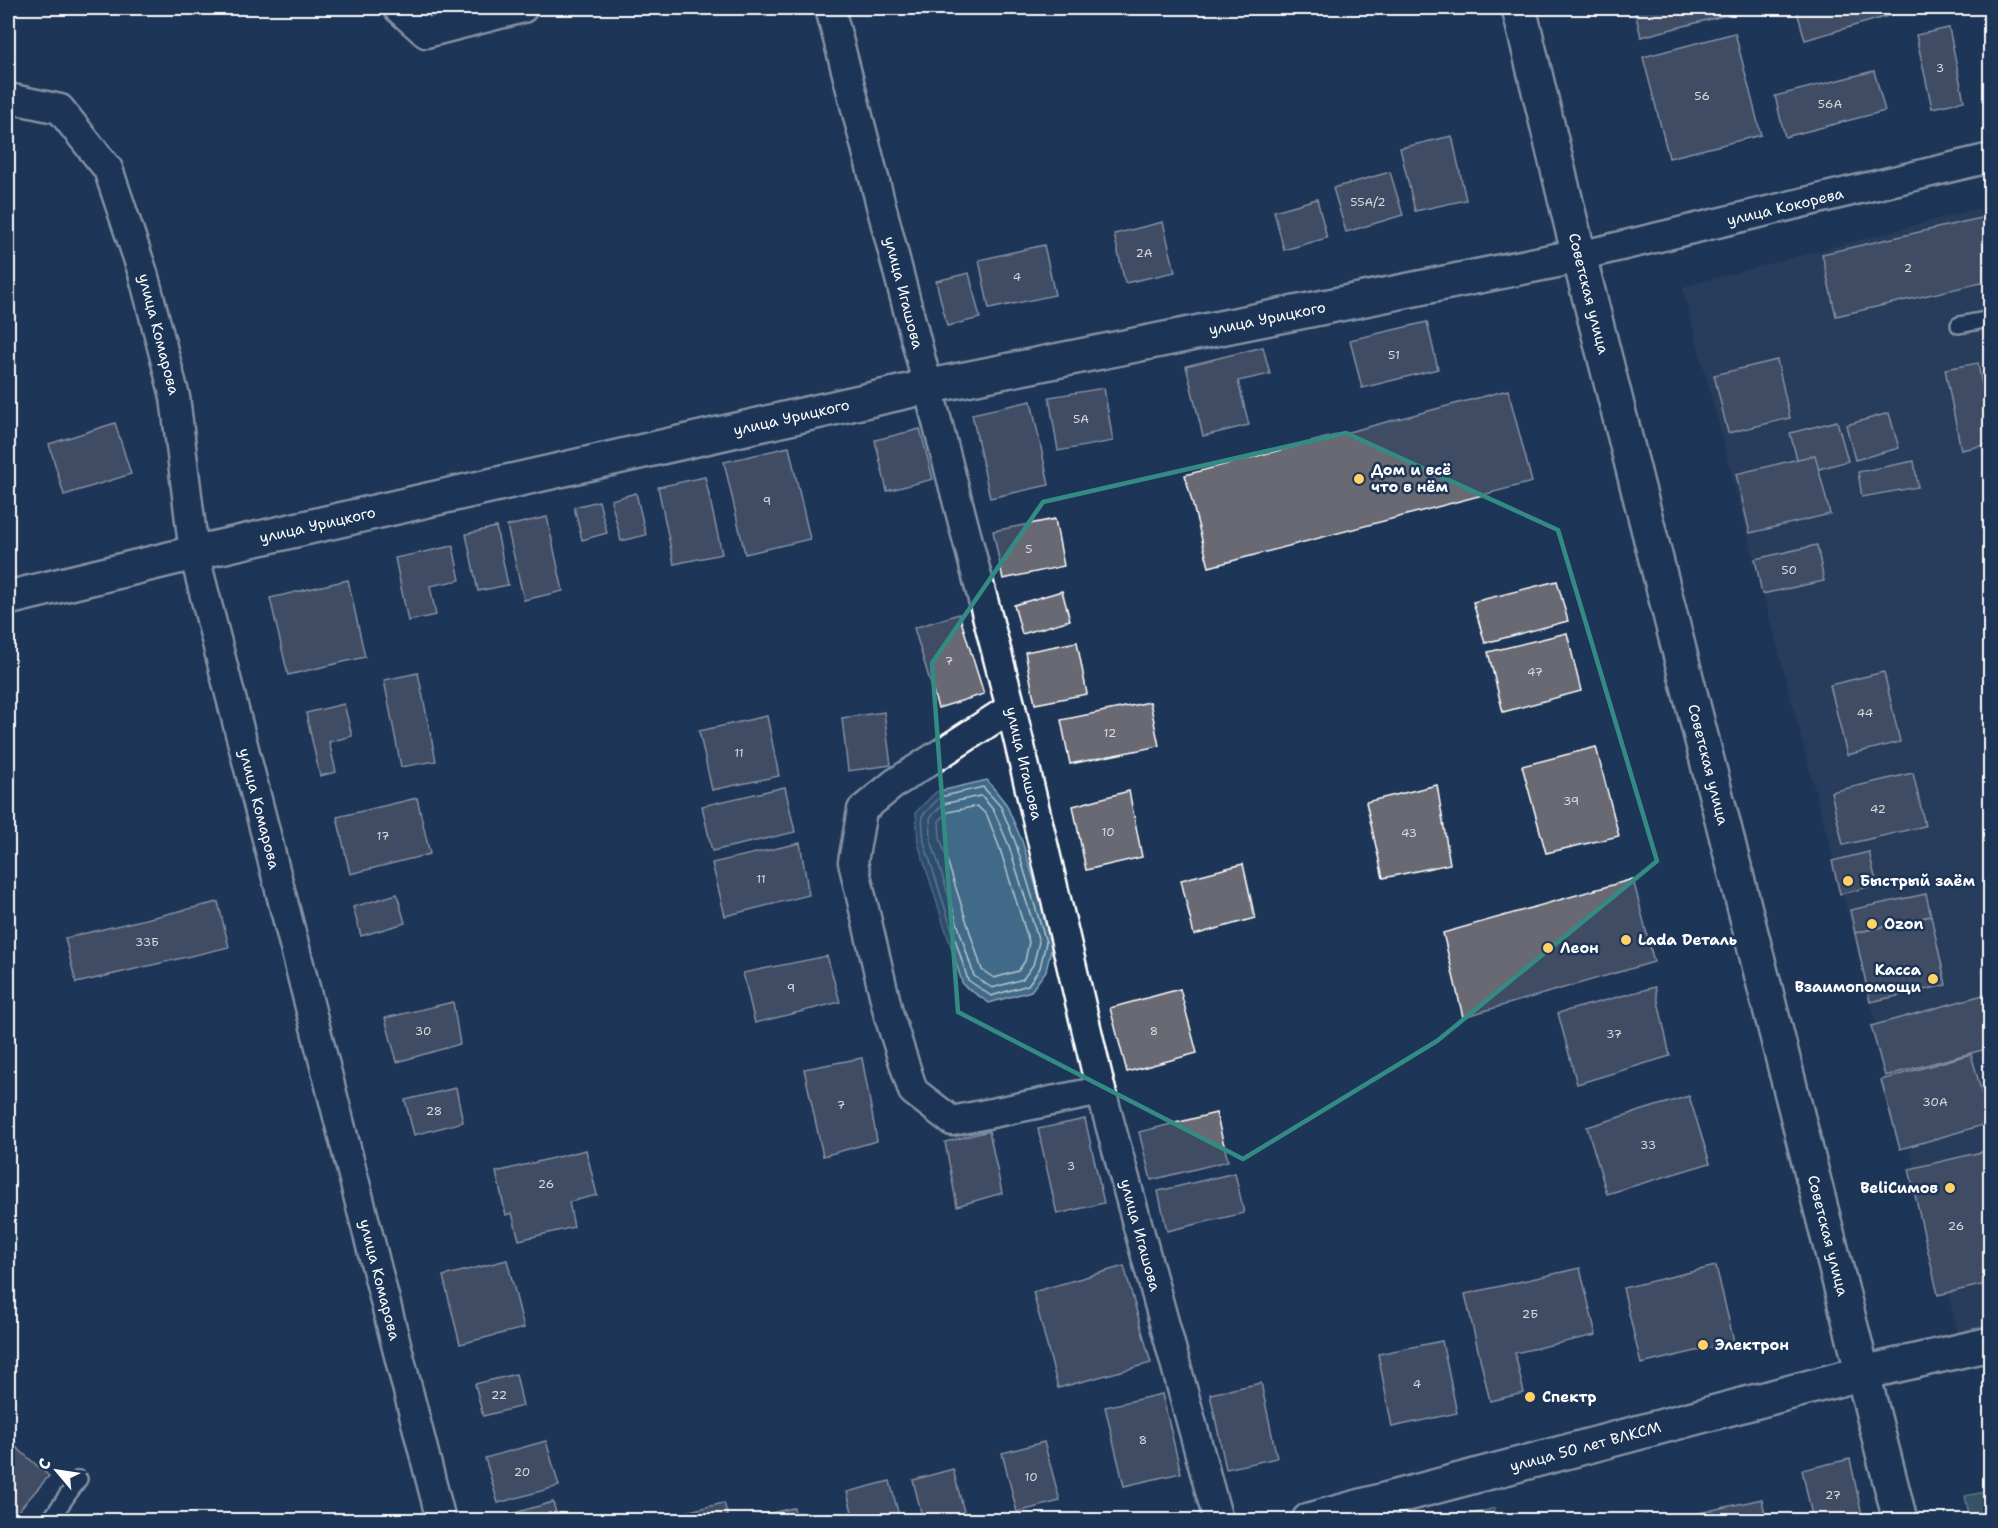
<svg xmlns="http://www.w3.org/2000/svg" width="1998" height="1528" viewBox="0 0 1998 1528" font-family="'Shantell Sans',sans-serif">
<rect width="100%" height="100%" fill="#1d3557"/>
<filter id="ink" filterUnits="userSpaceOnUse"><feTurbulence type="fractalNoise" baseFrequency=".0167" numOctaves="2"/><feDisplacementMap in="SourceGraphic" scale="12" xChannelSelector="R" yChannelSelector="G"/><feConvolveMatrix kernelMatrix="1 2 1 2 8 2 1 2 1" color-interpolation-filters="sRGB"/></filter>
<g filter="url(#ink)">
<path fill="#34455f" d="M 1990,205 L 1990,1336 L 1961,1344 L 1682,287 Z"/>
<g fill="#547675" stroke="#aababa" stroke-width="1.5">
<path d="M 1990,1491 L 1990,1520 L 1970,1520 L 1965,1496 Z"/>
<path d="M 1495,1508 L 1497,1520 L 1448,1520 Z"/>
</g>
<path fill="#406b87" stroke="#8ca6b7" stroke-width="1.5" d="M 987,780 L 1006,804 L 1022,841 L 1053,941 L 1046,971 L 1031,991 L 989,1003 L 963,985 L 918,843 L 916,812 L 936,792 Z"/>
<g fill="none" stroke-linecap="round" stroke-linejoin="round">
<g stroke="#b3c4cf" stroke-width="1.5">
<path d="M 983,787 L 1001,807 L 1016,844 L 1046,942 L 1040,968 L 1028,985 L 991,996 L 968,980 L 924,842 L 922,816 L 940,797 Z"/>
<path d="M 980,796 L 983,797 L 994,811 L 1009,846 L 1039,942 L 1033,965 L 1023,979 L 992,988 L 974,976 L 931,840 L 930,818 L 943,804 Z"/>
<path d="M 977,806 L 987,815 L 1000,849 L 1029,942 L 1025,961 L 1018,971 L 994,978 L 982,970 L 940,838 L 939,821 L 948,812 Z"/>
</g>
</g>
<g fill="#696973" stroke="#fff" stroke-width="1.5">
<path d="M 1634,8 L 1754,8 L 1641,37 Z"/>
<path d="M 1796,8 L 1893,8 L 1895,14 L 1805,40 Z"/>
<path d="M 1949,28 L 1964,101 L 1932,108 L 1916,35 Z"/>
<path d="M 1735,33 L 1761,135 L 1669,158 L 1643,57 Z"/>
<path d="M 1874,71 L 1885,111 L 1785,137 L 1775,96 Z"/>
<path d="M 1452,136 L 1466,200 L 1415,211 L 1400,148 Z"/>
<path d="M 1390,172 L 1403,215 L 1346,232 L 1333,188 Z"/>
<path d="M 1317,199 L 1327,238 L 1284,250 L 1274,211 Z"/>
<path d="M 1990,216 L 1990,281 L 1836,316 L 1822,254 Z"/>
<path d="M 1163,222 L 1175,272 L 1125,283 L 1114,234 Z"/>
<path d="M 1044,245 L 1055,295 L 989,309 L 979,260 Z"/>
<path d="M 969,273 L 980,318 L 947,326 L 936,281 Z"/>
<path d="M 1427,322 L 1438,369 L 1362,388 L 1350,340 Z"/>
<path d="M 1263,347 L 1270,374 L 1238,381 L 1249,425 L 1203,436 L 1186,366 Z"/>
<path d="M 1777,360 L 1790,418 L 1728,433 L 1714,375 Z"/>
<path d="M 1978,363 L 1990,430 L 1990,444 L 1961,450 L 1945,369 Z"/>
<path d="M 1104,388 L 1113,441 L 1058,451 L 1049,397 Z"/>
<path d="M 1508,390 L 1532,482 L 1209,567 L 1185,475 Z"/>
<path d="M 1031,401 L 1049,485 L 990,498 L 972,414 Z"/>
<path d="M 1889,413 L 1899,448 L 1855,460 L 1846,425 Z"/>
<path d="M 1837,421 L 1848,461 L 1801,474 L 1790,433 Z"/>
<path d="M 115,423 L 131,474 L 64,495 L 49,444 Z"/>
<path d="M 920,429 L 933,479 L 887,491 L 875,440 Z"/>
<path d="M 789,447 L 810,539 L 745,554 L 724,462 Z"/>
<path d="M 1815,455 L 1830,514 L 1750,533 L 1736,474 Z"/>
<path d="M 1914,461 L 1918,487 L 1862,497 L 1858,472 Z"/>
<path d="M 705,477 L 722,554 L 674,564 L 658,487 Z"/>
<path d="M 636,493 L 646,535 L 621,541 L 611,500 Z"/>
<path d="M 599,501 L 607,533 L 582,540 L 574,507 Z"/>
<path d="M 547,517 L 563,591 L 524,600 L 507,526 Z"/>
<path d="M 1055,519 L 1064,566 L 1003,579 L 993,531 Z"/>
<path d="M 496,527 L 508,585 L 478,591 L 466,534 Z"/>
<path d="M 1817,545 L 1824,581 L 1762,594 L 1755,559 Z"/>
<path d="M 453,546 L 460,580 L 430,586 L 436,615 L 408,621 L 395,558 Z"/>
<path d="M 348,580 L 365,657 L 288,675 L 270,598 Z"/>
<path d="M 1557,581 L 1568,621 L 1485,643 L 1473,602 Z"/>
<path d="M 1062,591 L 1070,620 L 1022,634 L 1014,605 Z"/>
<path d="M 959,614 L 984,694 L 938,708 L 914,628 Z"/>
<path d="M 1567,633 L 1581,691 L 1503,712 L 1488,652 Z"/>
<path d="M 1077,642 L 1087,694 L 1035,704 L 1025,652 Z"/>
<path d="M 1884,672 L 1900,742 L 1847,755 L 1830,685 Z"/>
<path d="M 418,673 L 436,761 L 401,767 L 384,680 Z"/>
<path d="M 1150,702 L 1159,746 L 1070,764 L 1061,720 Z"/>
<path d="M 344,704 L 352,736 L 329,742 L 336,772 L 320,776 L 306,713 Z"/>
<path d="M 884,712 L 891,765 L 848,771 L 842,718 Z"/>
<path d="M 767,716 L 779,776 L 712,790 L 699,731 Z"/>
<path d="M 1596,747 L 1619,836 L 1546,853 L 1522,766 Z"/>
<path d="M 1913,773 L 1925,826 L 1843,845 L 1831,792 Z"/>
<path d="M 1437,785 L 1450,864 L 1383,878 L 1366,802 Z"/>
<path d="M 785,787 L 795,832 L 712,851 L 702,806 Z"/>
<path d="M 1129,791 L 1142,857 L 1086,870 L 1073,806 Z"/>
<path d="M 417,798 L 430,854 L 350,874 L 337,817 Z"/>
<path d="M 800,843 L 809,895 L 725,916 L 712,863 Z"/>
<path d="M 1869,852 L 1877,885 L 1840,894 L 1832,861 Z"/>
<path d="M 1243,864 L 1255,918 L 1194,935 L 1181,880 Z"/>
<path d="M 1633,879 L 1654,962 L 1463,1017 L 1443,933 Z"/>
<path d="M 397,894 L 405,923 L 361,936 L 353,907 Z"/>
<path d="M 1926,894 L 1931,916 L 1855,933 L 1850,910 Z"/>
<path d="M 218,902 L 229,947 L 76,983 L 65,938 Z"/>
<path d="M 1931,916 L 1946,985 L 1870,1002 L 1855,933 Z"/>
<path d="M 827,956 L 840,1002 L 755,1023 L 743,973 Z"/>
<path d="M 1655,987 L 1670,1056 L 1577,1084 L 1558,1013 Z"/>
<path d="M 1180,989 L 1197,1053 L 1127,1072 L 1110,1008 Z"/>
<path d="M 1990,993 L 1990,1048 L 1885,1076 L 1871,1026 Z"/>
<path d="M 453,1002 L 460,1044 L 397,1062 L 385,1018 Z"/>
<path d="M 1971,1054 L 1990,1123 L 1900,1149 L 1881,1080 Z"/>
<path d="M 862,1058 L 877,1141 L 823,1156 L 804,1069 Z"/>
<path d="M 456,1088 L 463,1122 L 414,1135 L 405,1100 Z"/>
<path d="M 1689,1096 L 1710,1163 L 1607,1194 L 1587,1127 Z"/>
<path d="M 1216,1113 L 1228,1161 L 1151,1180 L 1139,1132 Z"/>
<path d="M 1085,1119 L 1104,1203 L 1057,1214 L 1038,1129 Z"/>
<path d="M 989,1131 L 1002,1193 L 957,1206 L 945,1142 Z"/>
<path d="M 586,1150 L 597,1195 L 569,1202 L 574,1227 L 519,1240 L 512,1213 L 506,1215 L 496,1172 Z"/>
<path d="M 1990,1150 L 1990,1283 L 1938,1295 L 1909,1169 Z"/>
<path d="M 1235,1173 L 1244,1213 L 1167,1231 L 1158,1191 Z"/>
<path d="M 507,1260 L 524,1328 L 460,1344 L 443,1276 Z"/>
<path d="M 1124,1266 L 1151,1363 L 1058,1388 L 1033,1292 Z"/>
<path d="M 1716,1266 L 1734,1342 L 1641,1364 L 1623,1288 Z"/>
<path d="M 1580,1268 L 1596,1335 L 1515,1353 L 1524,1393 L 1490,1401 L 1465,1294 Z"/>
<path d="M 1442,1341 L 1457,1413 L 1392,1427 L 1378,1354 Z"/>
<path d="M 516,1374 L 523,1406 L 483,1416 L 475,1384 Z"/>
<path d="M 1261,1383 L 1277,1458 L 1226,1469 L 1210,1394 Z"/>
<path d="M 1162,1394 L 1181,1473 L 1124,1486 L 1105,1407 Z"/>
<path d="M 8,1440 L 49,1476 L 10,1520 L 8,1520 Z"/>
<path d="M 546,1441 L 559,1486 L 498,1503 L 485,1458 Z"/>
<path d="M 1044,1442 L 1060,1501 L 1017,1512 L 1002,1453 Z"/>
<path d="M 1850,1459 L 1863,1520 L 1813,1520 L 1802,1470 Z"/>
<path d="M 953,1469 L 966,1520 L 923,1520 L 913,1480 Z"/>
<path d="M 890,1481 L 900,1520 L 854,1520 L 847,1492 Z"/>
<path d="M 1762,1499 L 1766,1520 L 1686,1520 L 1685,1516 Z"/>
<path d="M 553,1502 L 558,1520 L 500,1520 L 500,1517 Z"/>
<path d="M 724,1503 L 729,1520 L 682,1520 L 681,1513 Z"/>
<path d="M 794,1508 L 797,1520 L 742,1520 L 742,1519 Z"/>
<path d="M 1646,1515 L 1647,1520 L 1622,1520 Z"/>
</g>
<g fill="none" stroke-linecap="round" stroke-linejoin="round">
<g stroke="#fff" stroke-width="20">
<g id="service">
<path d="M 1959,325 L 1990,319"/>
<path d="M 50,1520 L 79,1479"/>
</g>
</g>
<g stroke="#fff" stroke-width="33">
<g id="minor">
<path d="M 398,8 L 426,33 L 523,8"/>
<path id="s1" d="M 830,8 L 1011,708 L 1101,1091 L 1218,1520"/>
<path id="s2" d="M 8,98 L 60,109 L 108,169 L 143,273 L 175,397 L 194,553 L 441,1520"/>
<path id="s3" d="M 1579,256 L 1990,158"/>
<path d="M 1011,708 L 895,783 L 862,810 L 853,862 L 889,1016 L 913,1091 L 952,1121 L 1101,1091"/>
</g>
</g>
<g stroke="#fff" stroke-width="38">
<path id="tertiary" d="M 1863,1373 L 1990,1344"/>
</g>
<g stroke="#fff" stroke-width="38">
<g id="secondary">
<path id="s4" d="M 1519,8 L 1579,256 L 1900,1520"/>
<path id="s5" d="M 8,598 L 194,553 L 926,387 L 1579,256"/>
<path id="s6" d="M 1309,1520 L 1863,1373"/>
</g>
</g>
<use href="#service" stroke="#1d3557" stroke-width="15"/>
<use href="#minor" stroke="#1d3557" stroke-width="28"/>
<use href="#tertiary" stroke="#1d3557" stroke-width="33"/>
<use href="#secondary" stroke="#1d3557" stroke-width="33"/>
</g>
</g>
<path d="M0 0H1998V1528H0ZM 1346,433 L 1558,530 L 1657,861 L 1437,1041 L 1243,1159 L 958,1012 L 932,663 L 1043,502 Z" fill="#1d3557" fill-opacity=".55" fill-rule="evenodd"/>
<path fill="none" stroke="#338b84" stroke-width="4.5" stroke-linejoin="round" d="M 1346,433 L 1558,530 L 1657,861 L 1437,1041 L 1243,1159 L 958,1012 L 932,663 L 1043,502 Z"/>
<g fill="#ffd166" stroke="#1d3557" stroke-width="2">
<circle cx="1359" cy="479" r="6"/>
<circle cx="1848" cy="881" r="6"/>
<circle cx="1872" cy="924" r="6"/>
<circle cx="1626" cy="940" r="6"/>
<circle cx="1548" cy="948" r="6"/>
<circle cx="1933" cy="979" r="6"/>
<circle cx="1950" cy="1188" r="6"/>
<circle cx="1703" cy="1345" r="6"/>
<circle cx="1530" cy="1397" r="6"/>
</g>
<g text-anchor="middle" stroke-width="5" stroke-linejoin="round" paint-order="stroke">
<g font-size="12" fill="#dadadc">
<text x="1940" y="72">3</text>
<text x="1702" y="100">56</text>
<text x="1830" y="108">56А</text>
<text x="1368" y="206">55А/2</text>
<text x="1144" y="257">2А</text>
<text x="1908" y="272">2</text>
<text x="1017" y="281">4</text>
<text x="1394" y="359">51</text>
<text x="1081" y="423">5А</text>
<text x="767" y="505">9</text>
<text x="1029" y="553">5</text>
<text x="1789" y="574">50</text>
<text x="949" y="665">7</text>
<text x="1535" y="676">47</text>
<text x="1865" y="717">44</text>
<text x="1110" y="737">12</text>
<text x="739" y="757">11</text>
<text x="1571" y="805">39</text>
<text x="1878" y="813">42</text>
<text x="1108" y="836">10</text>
<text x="1409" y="837">43</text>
<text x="383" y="840">17</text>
<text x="761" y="883">11</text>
<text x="147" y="946">33Б</text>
<text x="791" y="992">9</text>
<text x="423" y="1035">30</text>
<text x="1154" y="1035">8</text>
<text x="1614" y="1038">37</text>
<text x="1935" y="1106">30А</text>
<text x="841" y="1109">7</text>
<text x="434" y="1115">28</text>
<text x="1648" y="1149">33</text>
<text x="1071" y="1170">3</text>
<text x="546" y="1188">26</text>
<text x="1956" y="1230">26</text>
<text x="1530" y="1318">2Б</text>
<text x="1417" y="1388">4</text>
<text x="499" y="1399">22</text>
<text x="1143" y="1444">8</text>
<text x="522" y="1476">20</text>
<text x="1031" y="1481">10</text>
<text x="1833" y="1499">27</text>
</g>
<g font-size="15" fill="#fff" stroke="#1d3557">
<text dy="5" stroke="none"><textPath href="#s3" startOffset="212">улица Кокорева</textPath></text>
<text dy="5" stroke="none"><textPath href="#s4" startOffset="294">Советская улица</textPath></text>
<text dy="5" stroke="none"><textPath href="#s1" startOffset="294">улица Игашова</textPath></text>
<text dy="5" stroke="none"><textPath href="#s5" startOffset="1290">улица Урицкого</textPath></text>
<text dy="5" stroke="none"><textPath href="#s2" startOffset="303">улица Комарова</textPath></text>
<text dy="5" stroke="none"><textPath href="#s5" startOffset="804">улица Урицкого</textPath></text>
<text dy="5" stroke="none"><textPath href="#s5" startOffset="318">улица Урицкого</textPath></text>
<text dy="5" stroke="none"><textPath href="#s1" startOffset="780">улица Игашова</textPath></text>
<text dy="5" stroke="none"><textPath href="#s4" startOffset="780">Советская улица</textPath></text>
<text dy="5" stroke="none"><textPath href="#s2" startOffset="789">улица Комарова</textPath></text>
<text dy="5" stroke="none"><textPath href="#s4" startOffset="1266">Советская улица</textPath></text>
<text dy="5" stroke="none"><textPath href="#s1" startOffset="1266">улица Игашова</textPath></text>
<text dy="5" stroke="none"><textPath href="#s2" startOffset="1275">улица Комарова</textPath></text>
<text dy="5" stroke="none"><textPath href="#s6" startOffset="286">улица 50 лет ВЛКСМ</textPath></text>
</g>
<g font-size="15" font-weight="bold" fill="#fff" stroke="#1d3557" text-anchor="start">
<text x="1371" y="475">Дом и всё<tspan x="1371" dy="17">что в нём</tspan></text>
<text x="1860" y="886">Быстрый заём</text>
<text x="1884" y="929">Ozon</text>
<text x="1638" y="945">Lada Dеталь</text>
<text x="1560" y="953">Леон</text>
<text x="1921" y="975" text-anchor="end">Касса<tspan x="1921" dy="17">Взаимопомощи</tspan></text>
<text x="1938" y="1193" text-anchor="end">BeliСимов</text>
<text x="1715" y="1350">Электрон</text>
<text x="1542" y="1402">Спектр</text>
</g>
</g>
<rect width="1998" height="1528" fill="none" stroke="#1d3557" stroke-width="30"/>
<rect x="15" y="15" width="1968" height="1498" fill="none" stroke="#fff" stroke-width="2" filter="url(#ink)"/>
<g transform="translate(57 1471) rotate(299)" stroke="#1d3557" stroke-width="4.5" paint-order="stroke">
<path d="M0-4.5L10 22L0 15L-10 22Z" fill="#ffffff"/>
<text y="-9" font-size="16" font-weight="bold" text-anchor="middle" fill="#ffffff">С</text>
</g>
</svg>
